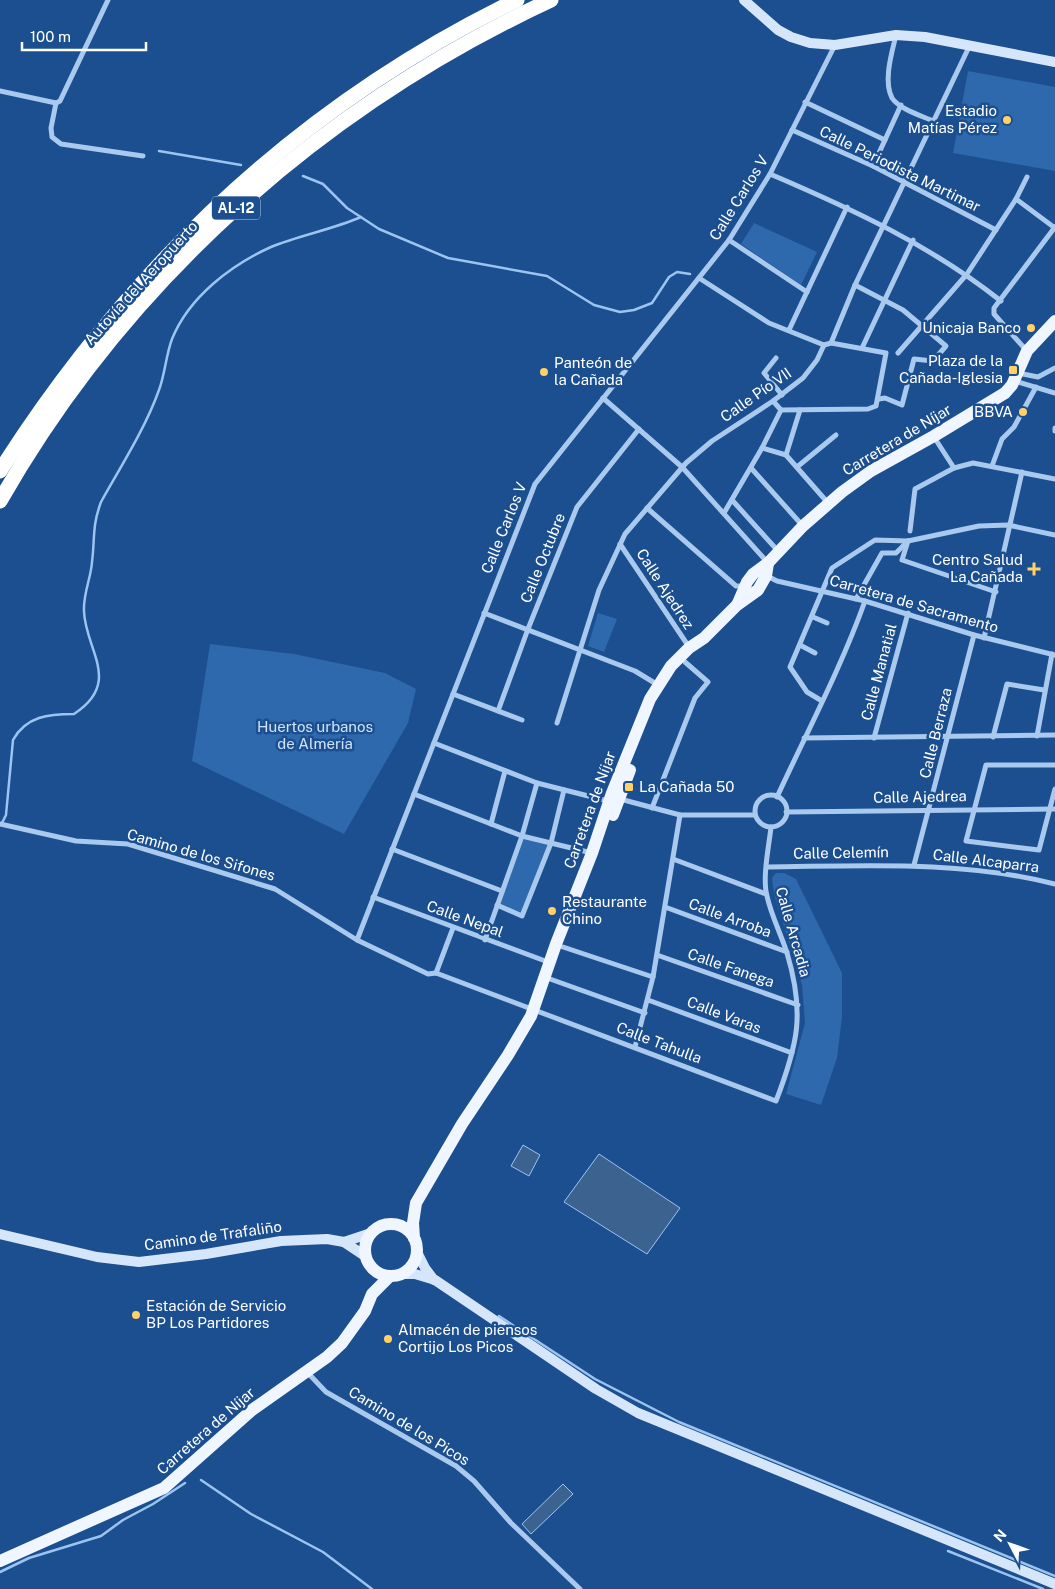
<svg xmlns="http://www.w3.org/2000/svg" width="1055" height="1589" viewBox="0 0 1055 1589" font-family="'Public Sans',sans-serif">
<rect width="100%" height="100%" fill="#1b4f8f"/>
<g fill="#2e69ad">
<path d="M 968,71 L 1055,87 L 1055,171 L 953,153 Z"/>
<path d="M 754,223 L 817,252 L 801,285 L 741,244 Z"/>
<path d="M 598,613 L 617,619 L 604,652 L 588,646 Z"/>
<path d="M 210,644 L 294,654 L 385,673 L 416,689 L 408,723 L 344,834 L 192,761 Z"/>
<path d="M 522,836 L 551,843 L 522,916 L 497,905 Z"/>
<path d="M 776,873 L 784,873 L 796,879 L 842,973 L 842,1017 L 837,1058 L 821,1105 L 786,1094 L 805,1023 L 802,985 L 774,894 L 772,878 Z"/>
</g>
<g fill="#3c6290" stroke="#9cc4f0">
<path d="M 523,1145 L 540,1155 L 529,1176 L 511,1166 Z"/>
<path d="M 599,1154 L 680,1208 L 647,1254 L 564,1202 Z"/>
<path d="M 563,1484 L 573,1494 L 531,1534 L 522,1524 Z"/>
</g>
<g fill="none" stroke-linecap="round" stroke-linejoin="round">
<g stroke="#9cc4f0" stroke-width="2.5">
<path d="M 159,151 L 241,165"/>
<path d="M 303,176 L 323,184 L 347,208 L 379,229 L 448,258 L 547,276 L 594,305 L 620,312 L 634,310 L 652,303 L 669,277 L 677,272 L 690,274"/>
<path d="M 1,825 L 6,815 L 13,740 C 26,716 49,714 74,714 C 123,682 85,650 84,611 C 83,594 91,578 92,562 C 95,538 92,526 101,502 C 121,466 145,429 159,390 C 165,374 166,355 172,339 C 189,297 231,265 271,247 C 300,235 331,230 361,217"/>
<path d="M 499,1316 L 595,1379 L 679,1422 L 1055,1576"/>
<path d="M 201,1480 L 251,1514 L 323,1552 L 372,1589"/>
<path d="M 948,1551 L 1043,1589"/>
<path d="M 0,1572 L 29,1558 L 101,1536 L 123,1520 L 153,1504 L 185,1483"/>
</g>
<g stroke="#a9c9ee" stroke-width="5">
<path d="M 896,35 C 892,52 883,81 892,98 C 899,109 922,116 933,121"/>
<path d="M 0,91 L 56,103 L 60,101 L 108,0"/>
<path d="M 805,102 L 885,140"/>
<path d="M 56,103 L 51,128 L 52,137 L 61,144 L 143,156"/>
<path d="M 792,130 L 873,166 L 996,230"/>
<path d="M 873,166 L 901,105"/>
<path d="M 770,174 C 852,209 930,245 1001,301"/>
<path d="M 1016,199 L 1055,228"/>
<path d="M 729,240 L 807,292"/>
<path d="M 699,278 L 769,323 L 824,345"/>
<path d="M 855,285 L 903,310 L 946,346 L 933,361 L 914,359 L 902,405 L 885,398 L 879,399"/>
<path d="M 789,330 L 847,207"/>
<path d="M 862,348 L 913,240"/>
<path d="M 1027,351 L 994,314 L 994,308 L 1055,227"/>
<path d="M 898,353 L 967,274 L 1016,199 L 1027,177"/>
<path d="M 776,358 L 764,373 L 782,395"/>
<path d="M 1018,373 L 1038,377 L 1055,368"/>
<path d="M 1015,381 L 1055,393"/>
<path d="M 603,398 L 682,467 L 768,563"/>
<path d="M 773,401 L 781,410 L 868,409 L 876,406 L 886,353 L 831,343"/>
<path d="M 1055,428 L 1055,431"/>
<path d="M 934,437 L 954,468"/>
<path d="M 762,448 L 786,455 L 828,503"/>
<path d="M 786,455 L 800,410"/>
<path d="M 992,466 L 1002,439 L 1014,427 L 1036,387"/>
<path d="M 797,467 L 836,435"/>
<path d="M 751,468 L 802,525"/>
<path d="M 732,500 L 778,551"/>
<path d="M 647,508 L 736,586 L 744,586"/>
<path d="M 724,513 L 762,448 L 781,410"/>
<path d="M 910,531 L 915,489 L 954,468 L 973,463 L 1055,479"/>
<path d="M 908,541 L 902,560 L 996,592"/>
<path d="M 620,544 L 689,647"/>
<path d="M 767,576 L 777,581 L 865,601 L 974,635 L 1055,655"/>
<path d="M 856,599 L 882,553 L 896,553 L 908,541"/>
<path d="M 484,613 L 635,671 L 658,685"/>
<path d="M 813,617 L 827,623"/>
<path d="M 984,638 L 1022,472"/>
<path d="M 800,645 L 815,653"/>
<path d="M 453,694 L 522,720"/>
<path d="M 822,701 L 807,692 L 790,667 L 832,568 L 875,540 L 908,541 L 979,526 L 1008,525 L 1055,535"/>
<path d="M 498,711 L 528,629 L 577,507 L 639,429"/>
<path d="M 557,723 L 599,590 L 625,534 L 686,463 L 712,441 L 773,401 L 803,378 L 817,360 L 824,345 L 831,343 L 855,285 L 969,47"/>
<path d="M 1037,736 L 1052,654"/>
<path d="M 993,737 L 1007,684 L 1044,690"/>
<path d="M 804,738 L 1055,735"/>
<path d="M 874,738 L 908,613"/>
<path d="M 434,743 L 537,783 L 608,801"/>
<path d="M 1055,765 L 986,765 L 966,841 L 1039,850 L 1055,789"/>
<path d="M 414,794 L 522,836 L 592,853"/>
<circle cx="771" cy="811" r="16"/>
<path d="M 777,797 C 807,732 841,668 865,601"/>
<path d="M 620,799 L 680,815 L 755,815"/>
<path d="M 652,808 L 695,698 L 708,682 L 685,662"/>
<path d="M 786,812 L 1055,809"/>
<path d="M 0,824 L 76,841 L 128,844 L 275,889 L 357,940 L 428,974 L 436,973"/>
<path d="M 491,824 L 505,771"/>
<path d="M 392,849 L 502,891"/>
<path d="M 673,859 L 766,894"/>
<path d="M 914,865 L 974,635"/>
<path d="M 767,867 C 864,866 961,860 1055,884"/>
<path d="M 373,897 L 548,962"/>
<path d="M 497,905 L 522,916 L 551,843 L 564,790"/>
<path d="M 665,907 L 787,952"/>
<path d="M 357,940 L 535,484 L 729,240 L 770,174 L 835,45"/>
<path d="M 485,940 L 522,836 L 537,783"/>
<path d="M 563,947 L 653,977"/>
<path d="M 657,955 L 798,1005"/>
<path d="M 436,973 L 776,1101 C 798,1044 805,1013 787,953 C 781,934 771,915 767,896 C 762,878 769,846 771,827"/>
<path d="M 436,973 L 453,928"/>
<path d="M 550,979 L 645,1013"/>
<path d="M 648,1000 L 792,1053"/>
<path d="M 635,1047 L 653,977 L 680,815"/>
<path d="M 307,1372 L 326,1392 L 456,1466 L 474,1481 L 511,1523 L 580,1589"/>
</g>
<g stroke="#d6e6fa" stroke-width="10">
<path d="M 744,0 L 778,30 L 791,37 L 810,43 L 835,45 L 896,35 L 925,37 L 1055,62"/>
<path d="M 0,1234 L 97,1257 L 139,1262 L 206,1254 L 281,1241 L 327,1239 L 344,1242 L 371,1233"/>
<path d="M 344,1242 L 365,1256"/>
<path d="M 417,1252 L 425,1268 L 434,1280"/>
<path d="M 401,1274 L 415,1274 L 435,1280 L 596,1389 L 638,1413 L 1055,1584"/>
</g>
<g stroke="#f0f6ff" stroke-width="12">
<path d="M 738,603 L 747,582 L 753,574 L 768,563 L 803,526 L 842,492 L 871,471 L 934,436 L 1005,393 L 1012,385 L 1027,351 L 1055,321"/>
<path d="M 613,815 L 630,770"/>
<circle cx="391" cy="1250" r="26"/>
<path d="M 414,1238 L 413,1223 L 416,1203 L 462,1124 L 508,1055 L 531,1016 L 556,944 L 592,853 L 612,793 L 650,699 L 671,666 L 689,648 L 704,638 L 737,605 L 758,590 L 766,576 L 768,563"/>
<path d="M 0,1561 L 164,1488 L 252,1410 L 327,1357 L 342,1343 L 365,1311 L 372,1294 L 390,1276"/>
</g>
<g stroke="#fff" stroke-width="15">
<path d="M 0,471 C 130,267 298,106 517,0"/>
<path d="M 0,501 C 126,280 321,107 551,0"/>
</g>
</g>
<g fill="#ffd166" stroke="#1b4f8f" stroke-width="2">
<circle cx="1007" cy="120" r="5"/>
<circle cx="1031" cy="328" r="5"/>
<rect x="1008" y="365" width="10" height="10" rx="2.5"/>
<circle cx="544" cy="372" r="5"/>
<circle cx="1023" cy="412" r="5"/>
<path d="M1031.5 561.5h5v5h5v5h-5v5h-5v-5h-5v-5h5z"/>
<rect x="624" y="782" width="10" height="10" rx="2.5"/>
<circle cx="552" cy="911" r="5"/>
<circle cx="136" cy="1315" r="5"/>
<circle cx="388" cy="1339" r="5"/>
</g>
<g text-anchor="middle" stroke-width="5" stroke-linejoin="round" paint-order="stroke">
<rect fill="#1b4f8f" stroke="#bbcadd" stroke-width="1" x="212" y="196.5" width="48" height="23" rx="4"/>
<g font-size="14" font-weight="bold" fill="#fff">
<text x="236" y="213">AL-12</text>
</g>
<g font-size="15" fill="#fff" stroke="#1b4f8f" text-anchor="end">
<text x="997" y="116">Estadio<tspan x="997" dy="17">Matías Pérez</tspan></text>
<text x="1021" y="333">Unicaja Banco</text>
<text x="1003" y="366">Plaza de la<tspan x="1003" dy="17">Cañada-Iglesia</tspan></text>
<text x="554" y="368" text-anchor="start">Panteón de<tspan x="554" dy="17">la Cañada</tspan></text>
<text x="1013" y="417">BBVA</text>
<text x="1023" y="565">Centro Salud<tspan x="1023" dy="17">La Cañada</tspan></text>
<text x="639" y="792" text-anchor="start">La Cañada 50</text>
<text x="562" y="907" text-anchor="start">Restaurante<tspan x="562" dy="17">Chino</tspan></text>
<text x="146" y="1311" text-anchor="start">Estación de Servicio<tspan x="146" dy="17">BP Los Partidores</tspan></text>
<text x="398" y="1335" text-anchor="start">Almacén de piensos<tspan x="398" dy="17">Cortijo Los Picos</tspan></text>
</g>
<g font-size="15" fill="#fff" stroke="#1b4f8f">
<text transform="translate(900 169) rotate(26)" y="5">Calle Periodista Martimar</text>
<text transform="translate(739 198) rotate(-58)" y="5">Calle Carlos V</text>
<text transform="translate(141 283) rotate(-48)" y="5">Autovía del Aeropuerto</text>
<text transform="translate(756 395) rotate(-35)" y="5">Calle Pío VII</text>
<text transform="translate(897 440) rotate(-31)" y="5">Carretera de Níjar</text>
<text transform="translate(504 528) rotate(-68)" y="5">Calle Carlos V</text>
<text transform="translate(543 558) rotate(-68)" y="5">Calle Octubre</text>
<text transform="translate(665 589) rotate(57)" y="5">Calle Ajedrez</text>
<text transform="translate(914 604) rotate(16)" y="5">Carretera de Sacramento</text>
<text transform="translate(879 672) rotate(-75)" y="5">Calle Manatial</text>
<text transform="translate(936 733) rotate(-76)" y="5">Calle Berraza</text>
<text transform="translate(920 797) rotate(-1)" y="5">Calle Ajedrea</text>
<text transform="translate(590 810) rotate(-70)" y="5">Carretera de Níjar</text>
<text transform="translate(841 853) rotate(-1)" y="5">Calle Celemín</text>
<text transform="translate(201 855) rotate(16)" y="5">Camino de los Sifones</text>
<text transform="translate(986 861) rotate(7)" y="5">Calle Alcaparra</text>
<text transform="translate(730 918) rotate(20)" y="5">Calle Arroba</text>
<text transform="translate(465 919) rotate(20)" y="5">Calle Nepal</text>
<text transform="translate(793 932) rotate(74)" y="5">Calle Arcadia</text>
<text transform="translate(731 968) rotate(19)" y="5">Calle Fanega</text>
<text transform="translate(724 1015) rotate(21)" y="5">Calle Varas</text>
<text transform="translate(659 1043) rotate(21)" y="5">Calle Tahulla</text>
<text transform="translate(213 1236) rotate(-8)" y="5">Camino de Trafaliño</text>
<text transform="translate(409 1426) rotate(31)" y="5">Camino de los Picos</text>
<text transform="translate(206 1431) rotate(-41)" y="5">Carretera de Níjar</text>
</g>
<g font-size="15" fill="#cfe3fa" stroke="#1b4f8f">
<text x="315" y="732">Huertos urbanos<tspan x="315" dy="17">de Almería</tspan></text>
</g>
</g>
<g transform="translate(1010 1544) rotate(311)" stroke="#1b4f8f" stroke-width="4" paint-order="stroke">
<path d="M0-4L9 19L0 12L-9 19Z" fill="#ffffff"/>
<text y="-8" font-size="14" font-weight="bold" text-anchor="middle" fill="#ffffff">N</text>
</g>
<path d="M22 42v8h124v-8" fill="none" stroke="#ffffff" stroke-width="2.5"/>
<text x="30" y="42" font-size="15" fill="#ffffff" stroke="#1b4f8f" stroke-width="4" paint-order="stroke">100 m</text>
</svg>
